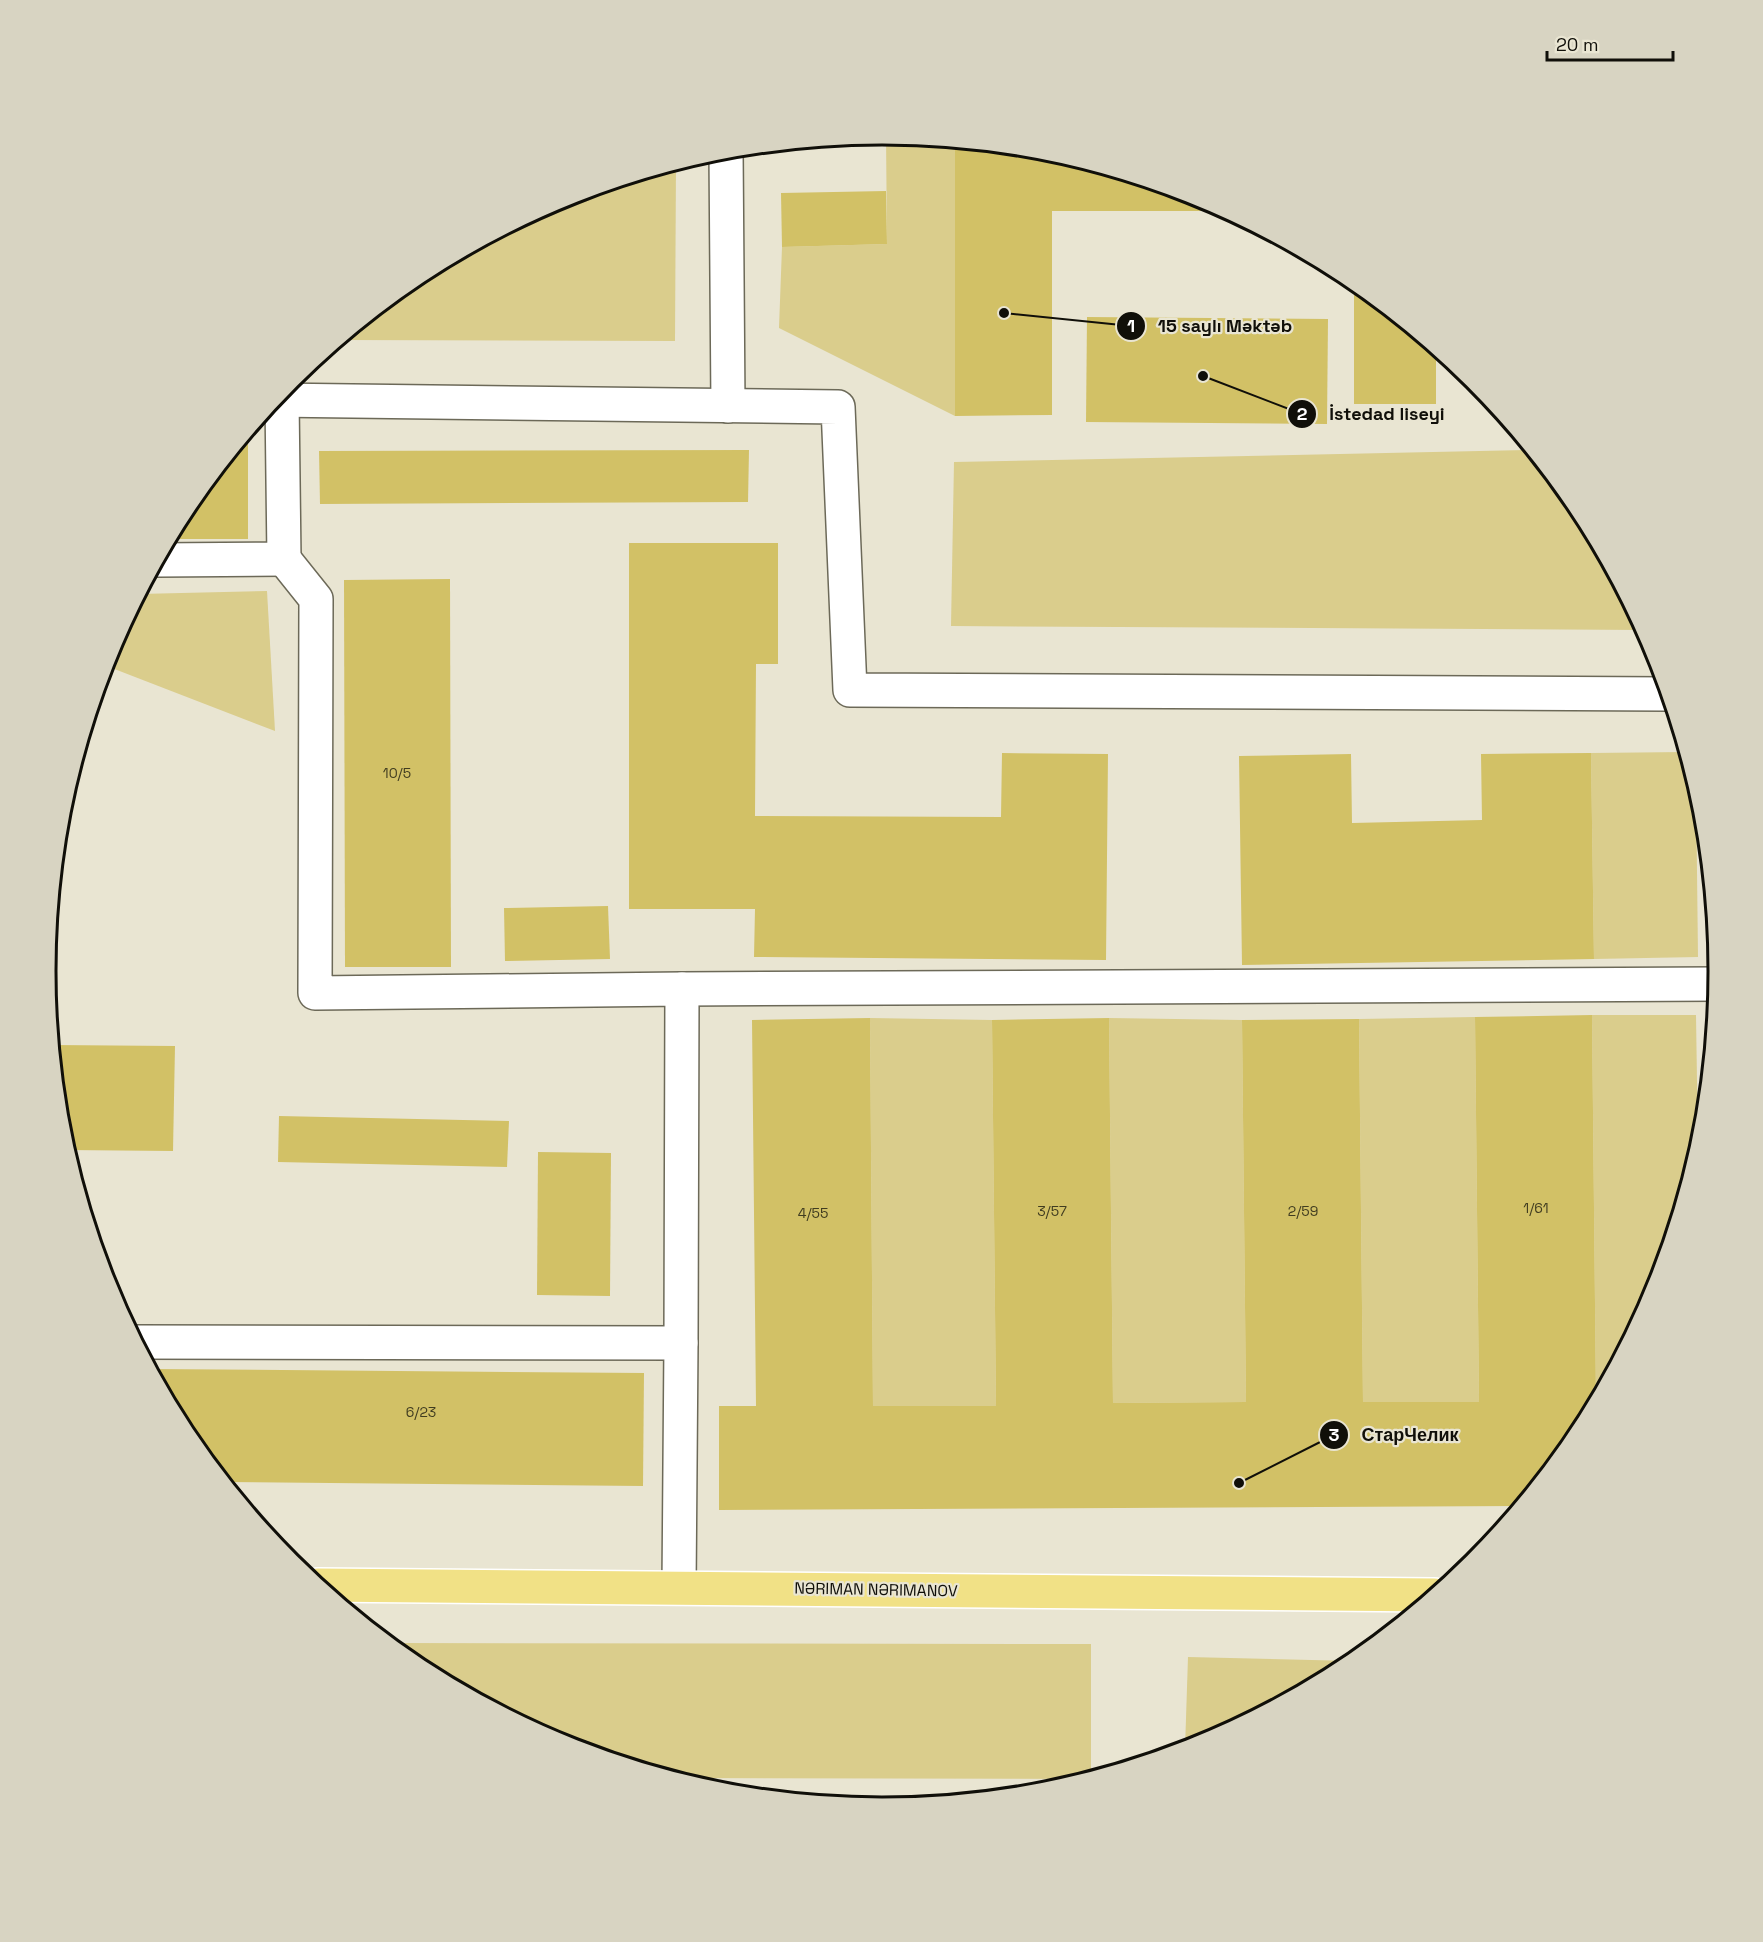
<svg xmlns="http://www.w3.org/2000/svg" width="1763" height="1942" viewBox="0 0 1763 1942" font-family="'Space Grotesk',sans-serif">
<rect width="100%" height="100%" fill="#e9e5d2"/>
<g fill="#dacd8c">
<path d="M 886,135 L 955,142 L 955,416 L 779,328 L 782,247 L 887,244 Z"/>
<path d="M 676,164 L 675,341 L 339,340 L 417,275 L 562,198 Z"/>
<path d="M 1531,450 L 1577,507 L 1643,630 L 951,626 L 954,462 Z"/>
<path d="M 267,591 L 275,731 L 104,665 L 109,651 L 139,594 Z"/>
<path d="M 1685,752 L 1696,787 L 1698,957 L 1594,959 L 1591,753 Z"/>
<path d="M 1592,1015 L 1696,1015 L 1698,1147 L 1654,1291 L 1596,1400 Z"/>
<path d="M 1475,1017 L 1479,1402 L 1363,1402 L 1359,1019 Z"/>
<path d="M 870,1018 L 992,1020 L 996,1406 L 873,1406 Z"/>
<path d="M 1109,1018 L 1242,1020 L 1246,1402 L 1113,1403 Z"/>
<path d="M 389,1643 L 1091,1644 L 1091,1777 L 1086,1779 L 675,1778 L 561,1744 L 416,1666 Z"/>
<path d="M 1188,1657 L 1353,1661 L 1346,1667 L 1201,1744 L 1185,1749 Z"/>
</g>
<g fill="#d2c166">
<path d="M 955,142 L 1045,151 L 1202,198 L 1226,211 L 1052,211 L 1052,415 L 955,416 Z"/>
<path d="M 886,191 L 887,244 L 782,247 L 781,193 Z"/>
<path d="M 1354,282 L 1436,349 L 1436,404 L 1354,404 Z"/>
<path d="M 1087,317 L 1328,319 L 1327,424 L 1086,422 Z"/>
<path d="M 248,431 L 248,539 L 168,539 L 186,506 Z"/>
<path d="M 749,450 L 748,502 L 320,504 L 319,451 Z"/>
<path d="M 629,543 L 778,543 L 778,664 L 756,664 L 755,816 L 1001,817 L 1002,753 L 1108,754 L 1106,960 L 754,957 L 755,909 L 629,909 Z"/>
<path d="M 450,579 L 451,967 L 345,967 L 344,580 Z"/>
<path d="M 1591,753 L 1594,959 L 1242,965 L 1239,756 L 1351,754 L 1352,823 L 1482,820 L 1481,754 Z"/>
<path d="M 608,906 L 610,959 L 505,961 L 504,908 Z"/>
<path d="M 1592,1015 L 1596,1400 L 1577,1436 L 1519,1506 L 719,1510 L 719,1406 L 756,1406 L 752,1020 L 870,1018 L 873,1406 L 996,1406 L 992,1020 L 1109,1018 L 1113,1403 L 1246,1402 L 1242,1020 L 1359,1019 L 1363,1402 L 1479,1402 L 1475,1017 Z"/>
<path d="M 52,1045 L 175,1046 L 173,1151 L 66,1150 L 61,1134 Z"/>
<path d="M 279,1116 L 509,1121 L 507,1167 L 278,1162 Z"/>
<path d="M 538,1152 L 611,1153 L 610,1296 L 537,1295 Z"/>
<path d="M 150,1369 L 644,1373 L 643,1486 L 224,1482 L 186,1435 Z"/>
</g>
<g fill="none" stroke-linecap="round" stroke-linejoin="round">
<g stroke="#6c6958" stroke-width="36">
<g id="minor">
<path d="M 726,150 L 728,406"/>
<path d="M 273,400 L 838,407 L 850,690 L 1668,694"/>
<path d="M 284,559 L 316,599 L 315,993 L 682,989 L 681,1343"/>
<path d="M 157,560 L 284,559 L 282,400"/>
<path d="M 682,989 L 1717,984"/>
<path d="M 136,1342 L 681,1343 L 679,1588"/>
</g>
</g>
<g stroke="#fff" stroke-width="36">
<path id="major" d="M 318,1585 L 1434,1595"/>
</g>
<use href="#minor" stroke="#fff" stroke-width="33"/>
<use href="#major" stroke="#f1e186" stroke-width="33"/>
</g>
<g text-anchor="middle" stroke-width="4.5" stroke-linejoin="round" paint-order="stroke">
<g font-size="14" fill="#403c20">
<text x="397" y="778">10/5</text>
<text x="1536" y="1213">1/61</text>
<text x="1052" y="1216">3/57</text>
<text x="1303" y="1216">2/59</text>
<text x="813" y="1218">4/55</text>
<text x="421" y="1417">6/23</text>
</g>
<g font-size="16" fill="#100f09" stroke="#e9e5d2">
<text transform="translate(876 1589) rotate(1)" y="6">NƏRIMAN NƏRIMANOV</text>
</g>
</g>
<path d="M0 0H1763V1942H0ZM56 971a826 826 0 1 1 1652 0a826 826 0 1 1-1652 0Z" fill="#d8d4c2" fill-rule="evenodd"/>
<path fill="none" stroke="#100f09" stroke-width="3" d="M56 971a826 826 0 1 1 1652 0a826 826 0 1 1-1652 0Z"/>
<path fill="none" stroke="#100f09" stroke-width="2" d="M1004 313L1131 326M1203 376L1302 414M1239 1483L1334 1435"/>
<g fill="#100f09" stroke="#e9e5d2" stroke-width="2">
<circle cx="1004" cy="313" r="6"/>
<circle cx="1203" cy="376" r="6"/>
<circle cx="1239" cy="1483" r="6"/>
<circle cx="1131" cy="326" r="15"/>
<circle cx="1302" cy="414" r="15"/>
<circle cx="1334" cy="1435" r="15"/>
</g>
<g font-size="18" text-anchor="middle" font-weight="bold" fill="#fff">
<text x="1131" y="332">1</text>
<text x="1302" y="420">2</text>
<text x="1334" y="1441">3</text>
</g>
<g font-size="18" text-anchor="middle" font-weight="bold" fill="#100f09" stroke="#e9e5d2" stroke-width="4.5" stroke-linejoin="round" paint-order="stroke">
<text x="1225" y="332">15 saylı Məktəb</text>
<text x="1387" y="420">İstedad liseyi</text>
<text x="1410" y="1441">СтарЧелик</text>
</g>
<path d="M1547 51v9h126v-9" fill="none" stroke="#100f09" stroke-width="3"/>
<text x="1556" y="51" font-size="18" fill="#100f09" stroke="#e9e5d2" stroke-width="4.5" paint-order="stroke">20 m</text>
</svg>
